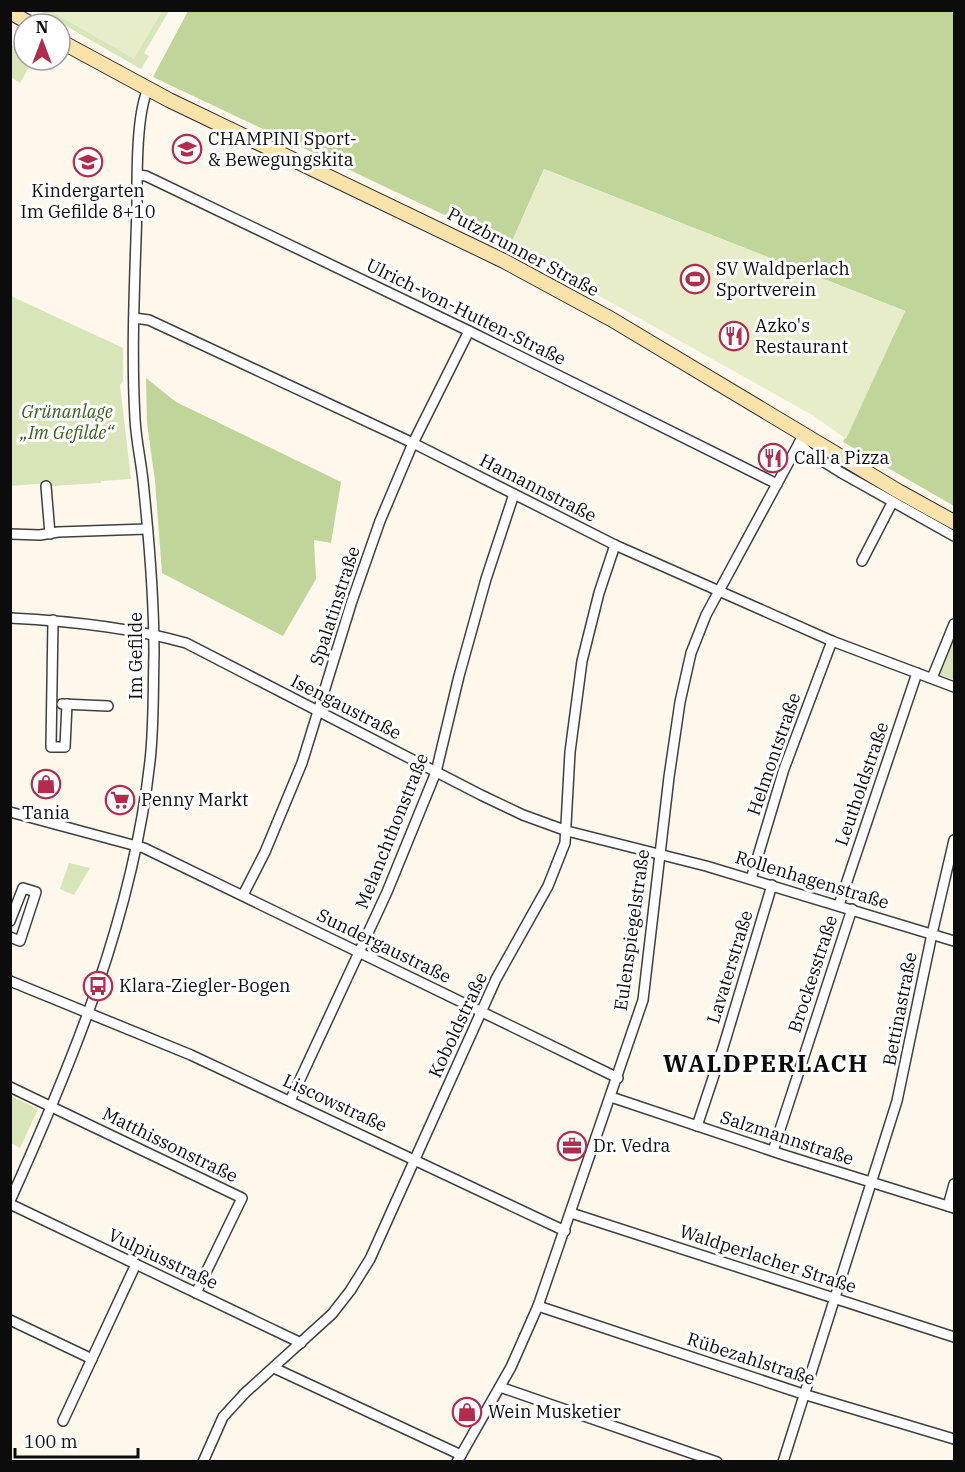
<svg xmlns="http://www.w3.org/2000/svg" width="965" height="1472" viewBox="0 0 965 1472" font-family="'IBM Plex Serif',serif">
<rect width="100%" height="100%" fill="#fef7ec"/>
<g fill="#d8e5b8">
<path d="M 40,11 L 51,11 L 134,58 L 162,11 L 169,11 L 144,53 L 149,56 L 141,69 Z"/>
<path d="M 11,44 L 24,53 L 24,60 L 33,60 L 20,83 L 11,77 Z"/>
<path d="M 11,296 L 123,348 L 123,381 L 120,385 L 131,479 L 101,481 L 101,483 L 50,486 L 49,483 L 11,486 Z"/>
<path d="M 954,636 L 954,680 L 938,674 Z"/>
<path d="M 69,863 L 90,868 L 74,895 L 60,889 Z"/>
<path d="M 11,1096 L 38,1109 L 20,1148 L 11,1143 Z"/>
</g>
<g fill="#bfd599">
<path d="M 188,11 L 954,11 L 954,506 L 843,442 L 905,311 L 544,169 L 510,246 L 153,77 Z"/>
<path d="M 146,378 L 176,402 L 341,482 L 331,543 L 314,540 L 316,579 L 283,636 L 162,573 L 155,481 L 147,423 Z"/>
</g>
<g fill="#e8edc9">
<path d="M 51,11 L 162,11 L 134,59 Z"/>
<path d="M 544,169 L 905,311 L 846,439 L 814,416 L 510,246 Z"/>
</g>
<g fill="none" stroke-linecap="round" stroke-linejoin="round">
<g stroke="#3f3f3f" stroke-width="12">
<g id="street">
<path d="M 138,175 L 146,176 L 469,331 L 777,484"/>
<path d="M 134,318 L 149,320 L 413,443 L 615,545 L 832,641 L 954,687"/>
<path d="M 799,443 L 808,452 L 840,472 L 954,536"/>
<path d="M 46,486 L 50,534"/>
<path d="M 10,534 L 40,535 L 58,532 L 147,529"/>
<path d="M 862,561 L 892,503"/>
<path d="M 10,618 C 70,621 129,627 186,643 L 481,795 L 523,815 L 567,831 L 706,866 L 954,941"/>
<path d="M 53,620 L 51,747 L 65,747 L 67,704"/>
<path d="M 932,678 L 954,624"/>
<path d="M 62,704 L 108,706"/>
<path d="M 10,812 L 144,848 L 618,1078"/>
<path d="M 751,879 L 784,769 L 832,641"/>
<path d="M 243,895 L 265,852 L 302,763 L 352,601 L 380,521 L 413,443 L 469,331"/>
<path d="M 839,905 L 917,673"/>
<path d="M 10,921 L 23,888 L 36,892 L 20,941 L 10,937"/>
<path d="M 10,981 L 191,1055 L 565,1231"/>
<path d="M 10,1087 L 242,1198 L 196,1293"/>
<path d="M 611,1097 L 784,1155 L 954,1208"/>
<path d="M 290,1101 L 387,892 L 436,772 L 459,676 L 486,579 L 514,494"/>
<path d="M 697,1126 L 723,1048 L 772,885"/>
<path d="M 773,1151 L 852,909"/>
<path d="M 10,1201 C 73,1061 133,916 150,761 C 154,726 153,689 154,653 C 154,596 149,538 143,481 C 141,461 136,440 135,419 C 131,349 135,278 137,207 C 137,178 136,114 148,89"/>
<path d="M 10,1204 L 301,1343"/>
<path d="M 948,1206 L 954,1184"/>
<path d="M 571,1213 L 954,1337"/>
<path d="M 538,1306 L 803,1394 L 954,1439"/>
<path d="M 10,1320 L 92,1359"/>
<path d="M 274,1368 L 461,1455"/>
<path d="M 500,1387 L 717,1462"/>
<path d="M 63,1421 L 136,1264"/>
<path d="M 203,1462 L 223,1417 L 245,1393 L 332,1314 L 350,1291 L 370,1259 L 496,979 L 548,886 L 565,843 L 570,752 L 582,661 L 599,593 L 615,545"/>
<path d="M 457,1462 L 511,1367 L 538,1306 L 643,1000 L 669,777 L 680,702 L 691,653 L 706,615 L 804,434"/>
<path d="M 783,1462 L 897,1101 L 932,934 L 954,840"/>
</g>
</g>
<g stroke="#2e2e2e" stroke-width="16">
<g id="secondary">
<path d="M 10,12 L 31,24"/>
<path d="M 60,41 L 169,100 L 504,261 L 611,319 L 898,491 L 954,522"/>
</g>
</g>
<use href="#street" stroke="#fff" stroke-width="9"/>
<use href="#secondary" stroke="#fae2ab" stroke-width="14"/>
</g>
<defs>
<g id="school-ring" transform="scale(1.5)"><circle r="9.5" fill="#fff" stroke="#b22d4d" stroke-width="1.5"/><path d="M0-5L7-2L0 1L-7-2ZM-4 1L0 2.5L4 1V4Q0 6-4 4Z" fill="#b22d4d"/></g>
<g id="stadium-ring" transform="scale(1.5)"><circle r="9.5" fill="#fff" stroke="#b22d4d" stroke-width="1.5"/><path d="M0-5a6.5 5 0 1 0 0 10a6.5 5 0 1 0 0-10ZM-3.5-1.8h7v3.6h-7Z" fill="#b22d4d"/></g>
<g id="restaurant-ring" transform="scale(1.5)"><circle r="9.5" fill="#fff" stroke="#b22d4d" stroke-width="1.5"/><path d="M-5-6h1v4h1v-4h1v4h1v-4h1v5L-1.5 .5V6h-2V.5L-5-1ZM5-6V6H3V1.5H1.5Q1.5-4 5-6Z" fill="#b22d4d"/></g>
<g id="shop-ring" transform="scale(1.5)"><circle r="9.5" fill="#fff" stroke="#b22d4d" stroke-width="1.5"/><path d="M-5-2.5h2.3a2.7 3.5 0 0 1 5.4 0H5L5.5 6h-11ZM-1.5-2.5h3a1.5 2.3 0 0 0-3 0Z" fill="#b22d4d"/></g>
<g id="supermarket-ring" transform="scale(1.5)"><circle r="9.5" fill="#fff" stroke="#b22d4d" stroke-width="1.5"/><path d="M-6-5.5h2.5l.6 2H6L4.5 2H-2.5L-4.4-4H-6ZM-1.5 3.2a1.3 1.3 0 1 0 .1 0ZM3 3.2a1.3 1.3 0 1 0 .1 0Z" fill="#b22d4d"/></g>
<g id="bus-ring" transform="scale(1.5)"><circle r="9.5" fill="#fff" stroke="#b22d4d" stroke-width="1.5"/><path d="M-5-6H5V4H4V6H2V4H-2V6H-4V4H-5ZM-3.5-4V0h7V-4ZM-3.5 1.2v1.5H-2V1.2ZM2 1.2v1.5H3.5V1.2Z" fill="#b22d4d"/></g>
<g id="office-ring" transform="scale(1.5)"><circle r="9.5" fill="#fff" stroke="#b22d4d" stroke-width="1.5"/><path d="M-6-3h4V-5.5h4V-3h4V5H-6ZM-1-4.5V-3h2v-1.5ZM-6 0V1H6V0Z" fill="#b22d4d"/></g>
</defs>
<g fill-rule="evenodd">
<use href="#school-ring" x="187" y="149"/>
<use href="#school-ring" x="88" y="162"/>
<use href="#stadium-ring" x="695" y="279"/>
<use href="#restaurant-ring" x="734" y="336"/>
<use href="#restaurant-ring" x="773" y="458"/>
<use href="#shop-ring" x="46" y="784"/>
<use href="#supermarket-ring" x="120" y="800"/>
<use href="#bus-ring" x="98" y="986"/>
<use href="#office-ring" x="572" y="1146"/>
<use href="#shop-ring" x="467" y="1412"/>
</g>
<g text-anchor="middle" stroke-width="6" stroke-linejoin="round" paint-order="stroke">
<g font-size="18" fill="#0c0c0c" stroke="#fff" text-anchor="start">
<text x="208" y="145">CHAMPINI Sport-<tspan x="208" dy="21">&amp; Bewegungskita</tspan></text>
<text x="88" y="197" text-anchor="middle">Kindergarten<tspan x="88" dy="21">Im Gefilde 8+10</tspan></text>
<text x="716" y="275">SV Waldperlach<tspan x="716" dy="21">Sportverein</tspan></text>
<text x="755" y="332">Azko's<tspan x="755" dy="21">Restaurant</tspan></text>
<text x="794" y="464">Call a Pizza</text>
<text x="141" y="806">Penny Markt</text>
<text x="46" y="819" text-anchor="middle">Tania</text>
<text x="119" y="992">Klara-Ziegler-Bogen</text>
<text x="593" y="1152">Dr. Vedra</text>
<text x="488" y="1418">Wein Musketier</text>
</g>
<g font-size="18" fill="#0c0c0c" stroke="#fff">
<text transform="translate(523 252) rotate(28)" y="6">Putzbrunner Straße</text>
<text transform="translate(466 312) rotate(26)" y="6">Ulrich-von-Hutten-Straße</text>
<text transform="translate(538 488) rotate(27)" y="6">Hamannstraße</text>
<text transform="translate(335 606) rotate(-72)" y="6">Spalatinstraße</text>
<text transform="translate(136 656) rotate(-90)" y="6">Im Gefilde</text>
<text transform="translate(346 707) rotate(27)" y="6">Isengaustraße</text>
<text transform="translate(774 754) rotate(-71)" y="6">Helmontstraße</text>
<text transform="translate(862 784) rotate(-71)" y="6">Leutholdstraße</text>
<text transform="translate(392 831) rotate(-68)" y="6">Melanchthonstraße</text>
<text transform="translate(812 880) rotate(17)" y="6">Rollenhagenstraße</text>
<text transform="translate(632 930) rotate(-82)" y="6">Eulenspiegelstraße</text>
<text transform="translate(384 946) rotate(26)" y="6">Sundergaustraße</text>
<text transform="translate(730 967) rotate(-73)" y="6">Lavaterstraße</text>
<text transform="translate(813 974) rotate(-72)" y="6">Brockesstraße</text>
<text transform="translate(900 1009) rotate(-79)" y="6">Bettinastraße</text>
<text transform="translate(458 1025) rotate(-65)" y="6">Koboldstraße</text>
<text transform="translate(335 1103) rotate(25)" y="6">Liscowstraße</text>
<text transform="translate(787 1138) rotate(18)" y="6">Salzmannstraße</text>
<text transform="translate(170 1145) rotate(26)" y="6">Matthissonstraße</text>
<text transform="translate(163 1259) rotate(25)" y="6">Vulpiusstraße</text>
<text transform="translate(768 1259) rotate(18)" y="6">Waldperlacher Straße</text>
<text transform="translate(751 1359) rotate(18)" y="6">Rübezahlstraße</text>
</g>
<g font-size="18" font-style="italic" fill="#395f21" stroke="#fff">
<text x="67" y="418">Grünanlage<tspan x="67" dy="21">„Im Gefilde“</tspan></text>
</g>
<g font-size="24" font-weight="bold" letter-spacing="1.5" fill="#0c0c0c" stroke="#fff">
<text x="766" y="1072">WALDPERLACH</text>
</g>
</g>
<rect width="965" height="1472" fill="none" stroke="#0c0c0c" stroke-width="24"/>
<g transform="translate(42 42)"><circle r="28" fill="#ffffff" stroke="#9e9e9e" stroke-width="1.5"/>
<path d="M0-4.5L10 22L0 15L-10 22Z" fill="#b22d4d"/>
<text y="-9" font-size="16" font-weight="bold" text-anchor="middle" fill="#0c0c0c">N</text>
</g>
<path d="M15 1448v9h123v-9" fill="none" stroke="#0c0c0c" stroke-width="3"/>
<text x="24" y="1448" font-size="18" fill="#0c0c0c" stroke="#ffffff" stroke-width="4.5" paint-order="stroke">100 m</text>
</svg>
